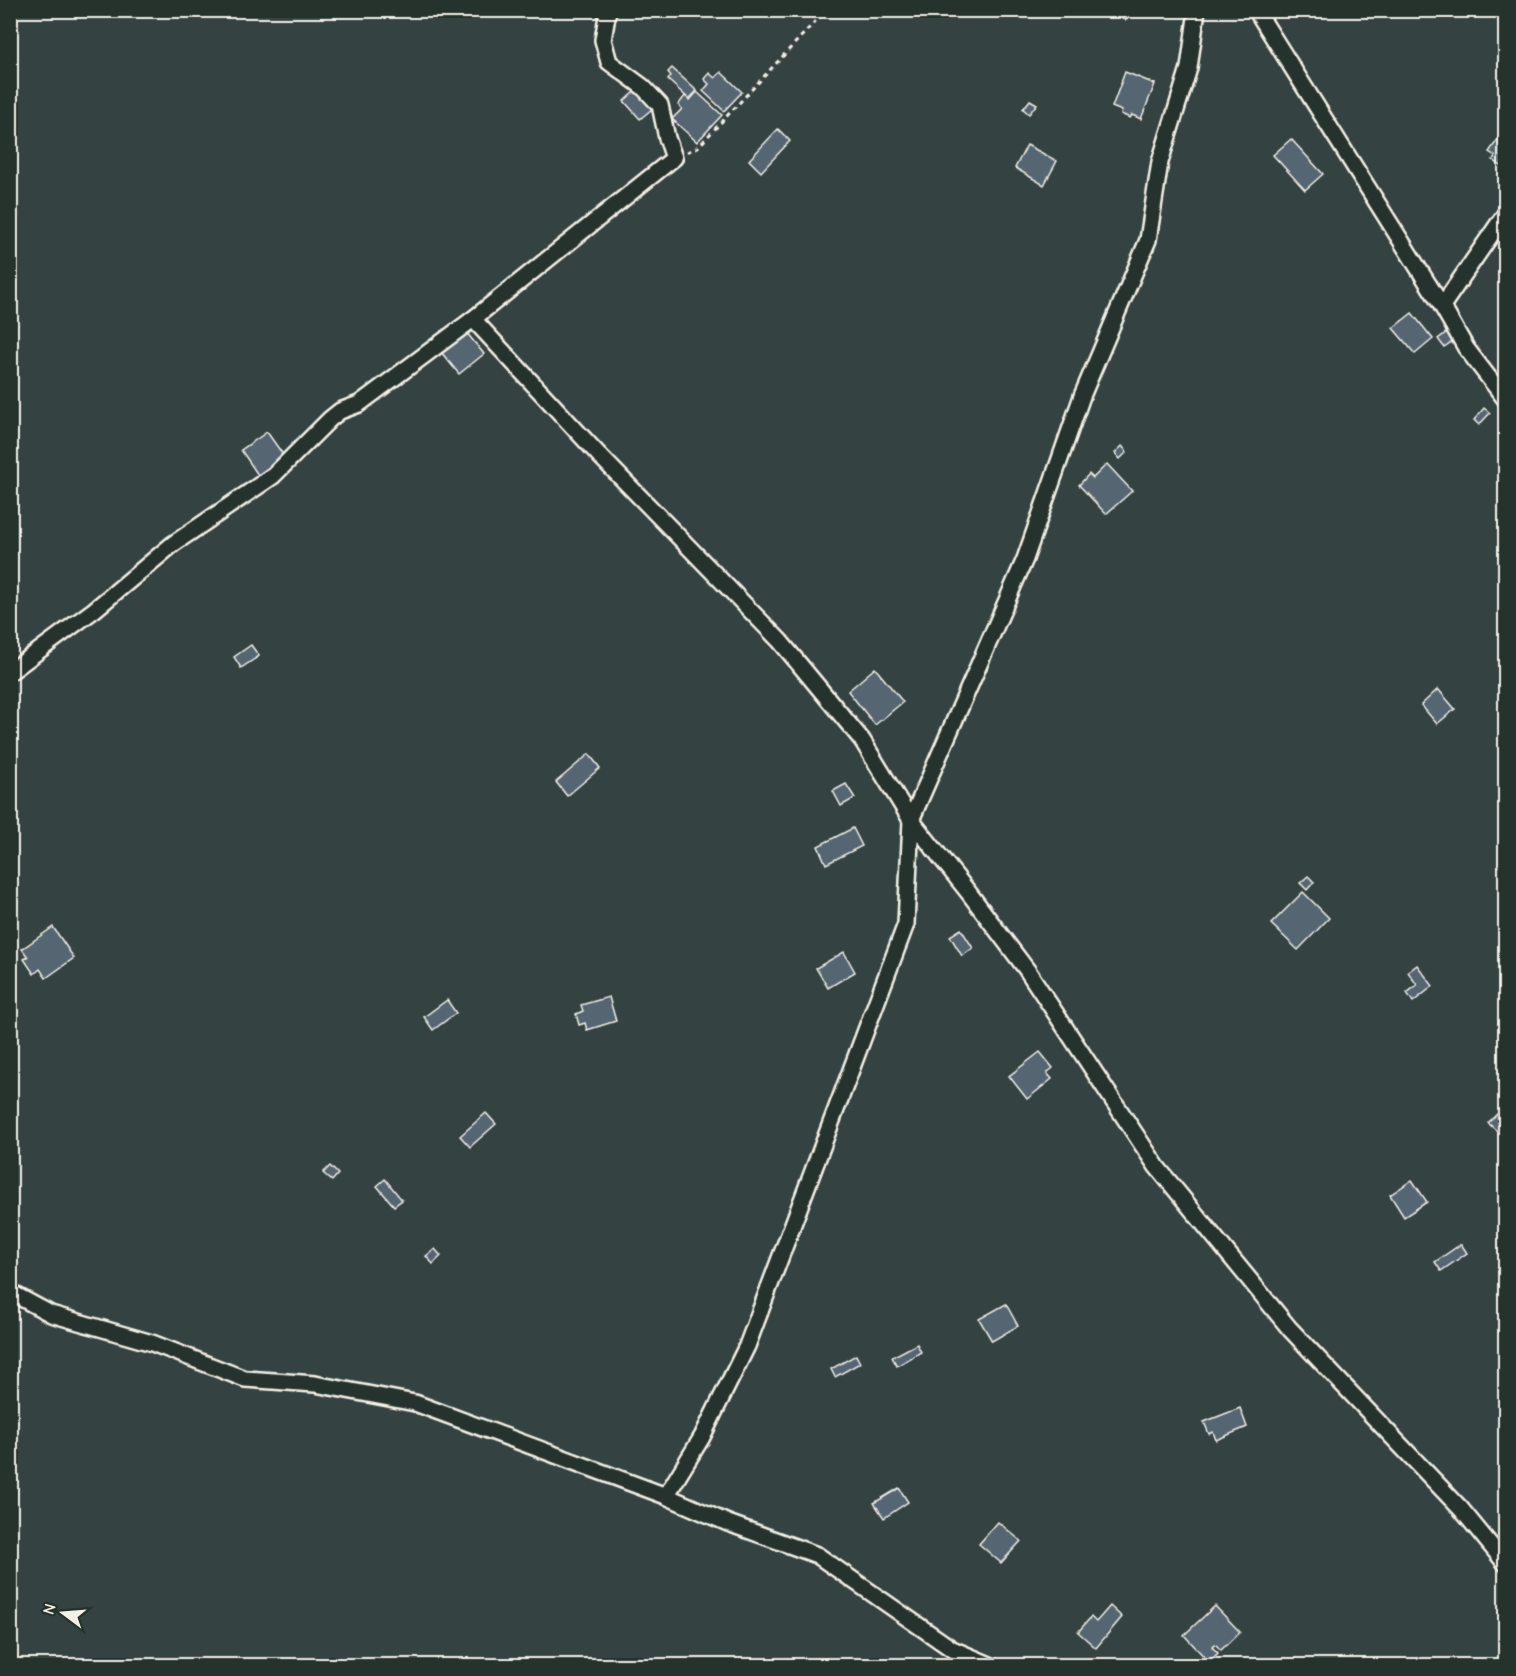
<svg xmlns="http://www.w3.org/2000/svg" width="1516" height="1676" viewBox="0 0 1516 1676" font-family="'Comic Neue',sans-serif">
<rect width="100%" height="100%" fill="#344242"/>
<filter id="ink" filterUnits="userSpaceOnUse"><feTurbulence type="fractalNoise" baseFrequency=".0167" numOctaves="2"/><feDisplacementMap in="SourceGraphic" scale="12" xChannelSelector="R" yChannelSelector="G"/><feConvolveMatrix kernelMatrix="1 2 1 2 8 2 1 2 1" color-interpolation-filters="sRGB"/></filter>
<g filter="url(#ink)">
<g fill="#556572" stroke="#f4f1e8" stroke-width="1.5">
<path d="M 1109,10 L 1131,10 L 1126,20 Z"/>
<path d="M 672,68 L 697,91 L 689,99 L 668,80 L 671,76 L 668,72 Z"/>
<path d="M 721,72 L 742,92 L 724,111 L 703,91 L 709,84 L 704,79 L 709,73 L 715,78 Z"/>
<path d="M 1125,72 L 1155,84 L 1141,119 L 1132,115 L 1130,118 L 1121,114 L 1122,111 L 1112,107 Z"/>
<path d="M 635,91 L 652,109 L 640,119 L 624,101 Z"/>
<path d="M 697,92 L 722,115 L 697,142 L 672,119 L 682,109 L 678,105 L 685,96 L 690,100 Z"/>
<path d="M 1030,100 L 1037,104 L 1029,114 L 1023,109 Z"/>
<path d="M 1506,128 L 1506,166 L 1504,168 L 1493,160 L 1495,156 L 1489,152 Z"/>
<path d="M 778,129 L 790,141 L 761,172 L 749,160 Z"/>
<path d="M 1291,139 L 1323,174 L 1305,190 L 1273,155 Z"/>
<path d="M 1027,145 L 1057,161 L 1044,185 L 1015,168 Z"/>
<path d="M 1412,313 L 1433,339 L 1415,354 L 1393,328 Z"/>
<path d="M 466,332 L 484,354 L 459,374 L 441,352 Z"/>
<path d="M 1447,332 L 1453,341 L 1444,347 L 1438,339 Z"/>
<path d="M 1484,408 L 1490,413 L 1479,425 L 1474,420 Z"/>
<path d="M 267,432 L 284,456 L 258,475 L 241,450 Z"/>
<path d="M 1122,446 L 1127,452 L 1120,459 L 1115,453 Z"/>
<path d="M 1107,464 L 1132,491 L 1106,514 L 1079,485 L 1089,474 L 1093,478 Z"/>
<path d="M 251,645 L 259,656 L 241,668 L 234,657 Z"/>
<path d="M 875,668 L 903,702 L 875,725 L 848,691 Z"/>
<path d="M 1438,689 L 1455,709 L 1437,724 L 1421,705 Z"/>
<path d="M 589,754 L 600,768 L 567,796 L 556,782 Z"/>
<path d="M 846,784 L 855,798 L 841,806 L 833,791 Z"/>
<path d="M 853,828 L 862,846 L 826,864 L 818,846 Z"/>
<path d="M 1308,876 L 1314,882 L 1307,890 L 1300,883 Z"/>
<path d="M 1303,892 L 1329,918 L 1298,950 L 1271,924 Z"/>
<path d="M 53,927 L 74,958 L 46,978 L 40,969 L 34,974 L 24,959 L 28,957 L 22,949 Z"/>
<path d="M 961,929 L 973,948 L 962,956 L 950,936 Z"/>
<path d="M 844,952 L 855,972 L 828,988 L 816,968 Z"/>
<path d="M 1417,965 L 1433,986 L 1413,1002 L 1407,993 L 1417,985 L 1408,972 Z"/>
<path d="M 609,997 L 616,1021 L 587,1030 L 585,1023 L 579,1025 L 576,1014 L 583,1011 L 581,1005 Z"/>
<path d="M 447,1000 L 456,1013 L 433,1030 L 424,1017 Z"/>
<path d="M 1040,1052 L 1053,1068 L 1047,1073 L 1052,1079 L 1027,1099 L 1009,1076 Z"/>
<path d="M 1506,1105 L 1506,1139 L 1488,1123 Z"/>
<path d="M 486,1113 L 496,1124 L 470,1147 L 460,1136 Z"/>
<path d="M 330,1166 L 338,1174 L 332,1181 L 323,1173 Z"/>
<path d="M 385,1179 L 402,1200 L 394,1206 L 377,1186 Z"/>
<path d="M 1412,1180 L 1427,1202 L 1404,1217 L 1390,1195 Z"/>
<path d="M 1461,1244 L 1467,1253 L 1441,1271 L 1435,1262 Z"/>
<path d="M 435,1249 L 441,1256 L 433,1264 L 426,1256 Z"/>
<path d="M 1006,1304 L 1018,1326 L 992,1341 L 979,1319 Z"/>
<path d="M 917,1344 L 921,1352 L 897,1366 L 892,1357 Z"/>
<path d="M 856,1355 L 860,1363 L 835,1377 L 831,1369 Z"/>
<path d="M 1240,1408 L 1247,1427 L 1216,1440 L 1213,1432 L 1209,1434 L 1204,1422 Z"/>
<path d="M 899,1488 L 908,1502 L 884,1518 L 874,1503 Z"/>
<path d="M 998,1522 L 1021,1541 L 1001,1563 L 979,1544 Z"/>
<path d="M 1110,1606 L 1122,1617 L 1096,1648 L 1078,1632 L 1091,1617 L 1096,1622 Z"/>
<path d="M 1215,1606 L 1240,1632 L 1221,1650 L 1215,1644 L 1212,1647 L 1218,1653 L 1209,1662 L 1184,1635 Z"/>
</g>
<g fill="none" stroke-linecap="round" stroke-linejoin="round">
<g stroke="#f4f1e8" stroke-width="20">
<g id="minor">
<path d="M 1256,10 L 1442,306 L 1466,348 L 1506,400"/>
<path d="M 1442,306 L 1506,213"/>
<path d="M 473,319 L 599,455 L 780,641 L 862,740 L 911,820 L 969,893 L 1027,970 L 1157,1167 L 1290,1329 L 1461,1509 L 1506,1564"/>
<path d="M 10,672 L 94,610 L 173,544 L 273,476 L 330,419 L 340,411 L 359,404 L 473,319 L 674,158 L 667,138 L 660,105 L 643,87 L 609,62 L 603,40 L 608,10"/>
<path d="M 10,1292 L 51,1314 L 152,1343 L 245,1379 L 315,1384 L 415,1403 L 666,1496"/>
<path d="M 992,1666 L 952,1649 L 817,1555 L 728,1523 L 666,1496 L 702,1437 L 747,1346 L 906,924 L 911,820 L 1025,559 L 1082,396 L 1148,240 L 1160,162 L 1189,68 L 1197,10"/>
</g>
</g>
<path stroke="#f4f1e8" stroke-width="3" stroke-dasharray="4.5 4.5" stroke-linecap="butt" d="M 687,152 L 698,147 L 826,10"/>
<use href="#minor" stroke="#26332d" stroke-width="15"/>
</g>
</g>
<rect width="1516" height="1676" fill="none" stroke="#26332d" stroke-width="36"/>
<rect x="18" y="18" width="1480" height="1640" fill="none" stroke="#f4f1e8" stroke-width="2" filter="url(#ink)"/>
<g transform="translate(63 1613) rotate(286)" stroke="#26332d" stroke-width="4.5" paint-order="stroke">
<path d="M0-4.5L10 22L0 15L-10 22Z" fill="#f4f1e8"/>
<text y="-9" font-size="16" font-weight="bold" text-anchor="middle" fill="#f4f1e8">N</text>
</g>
</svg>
